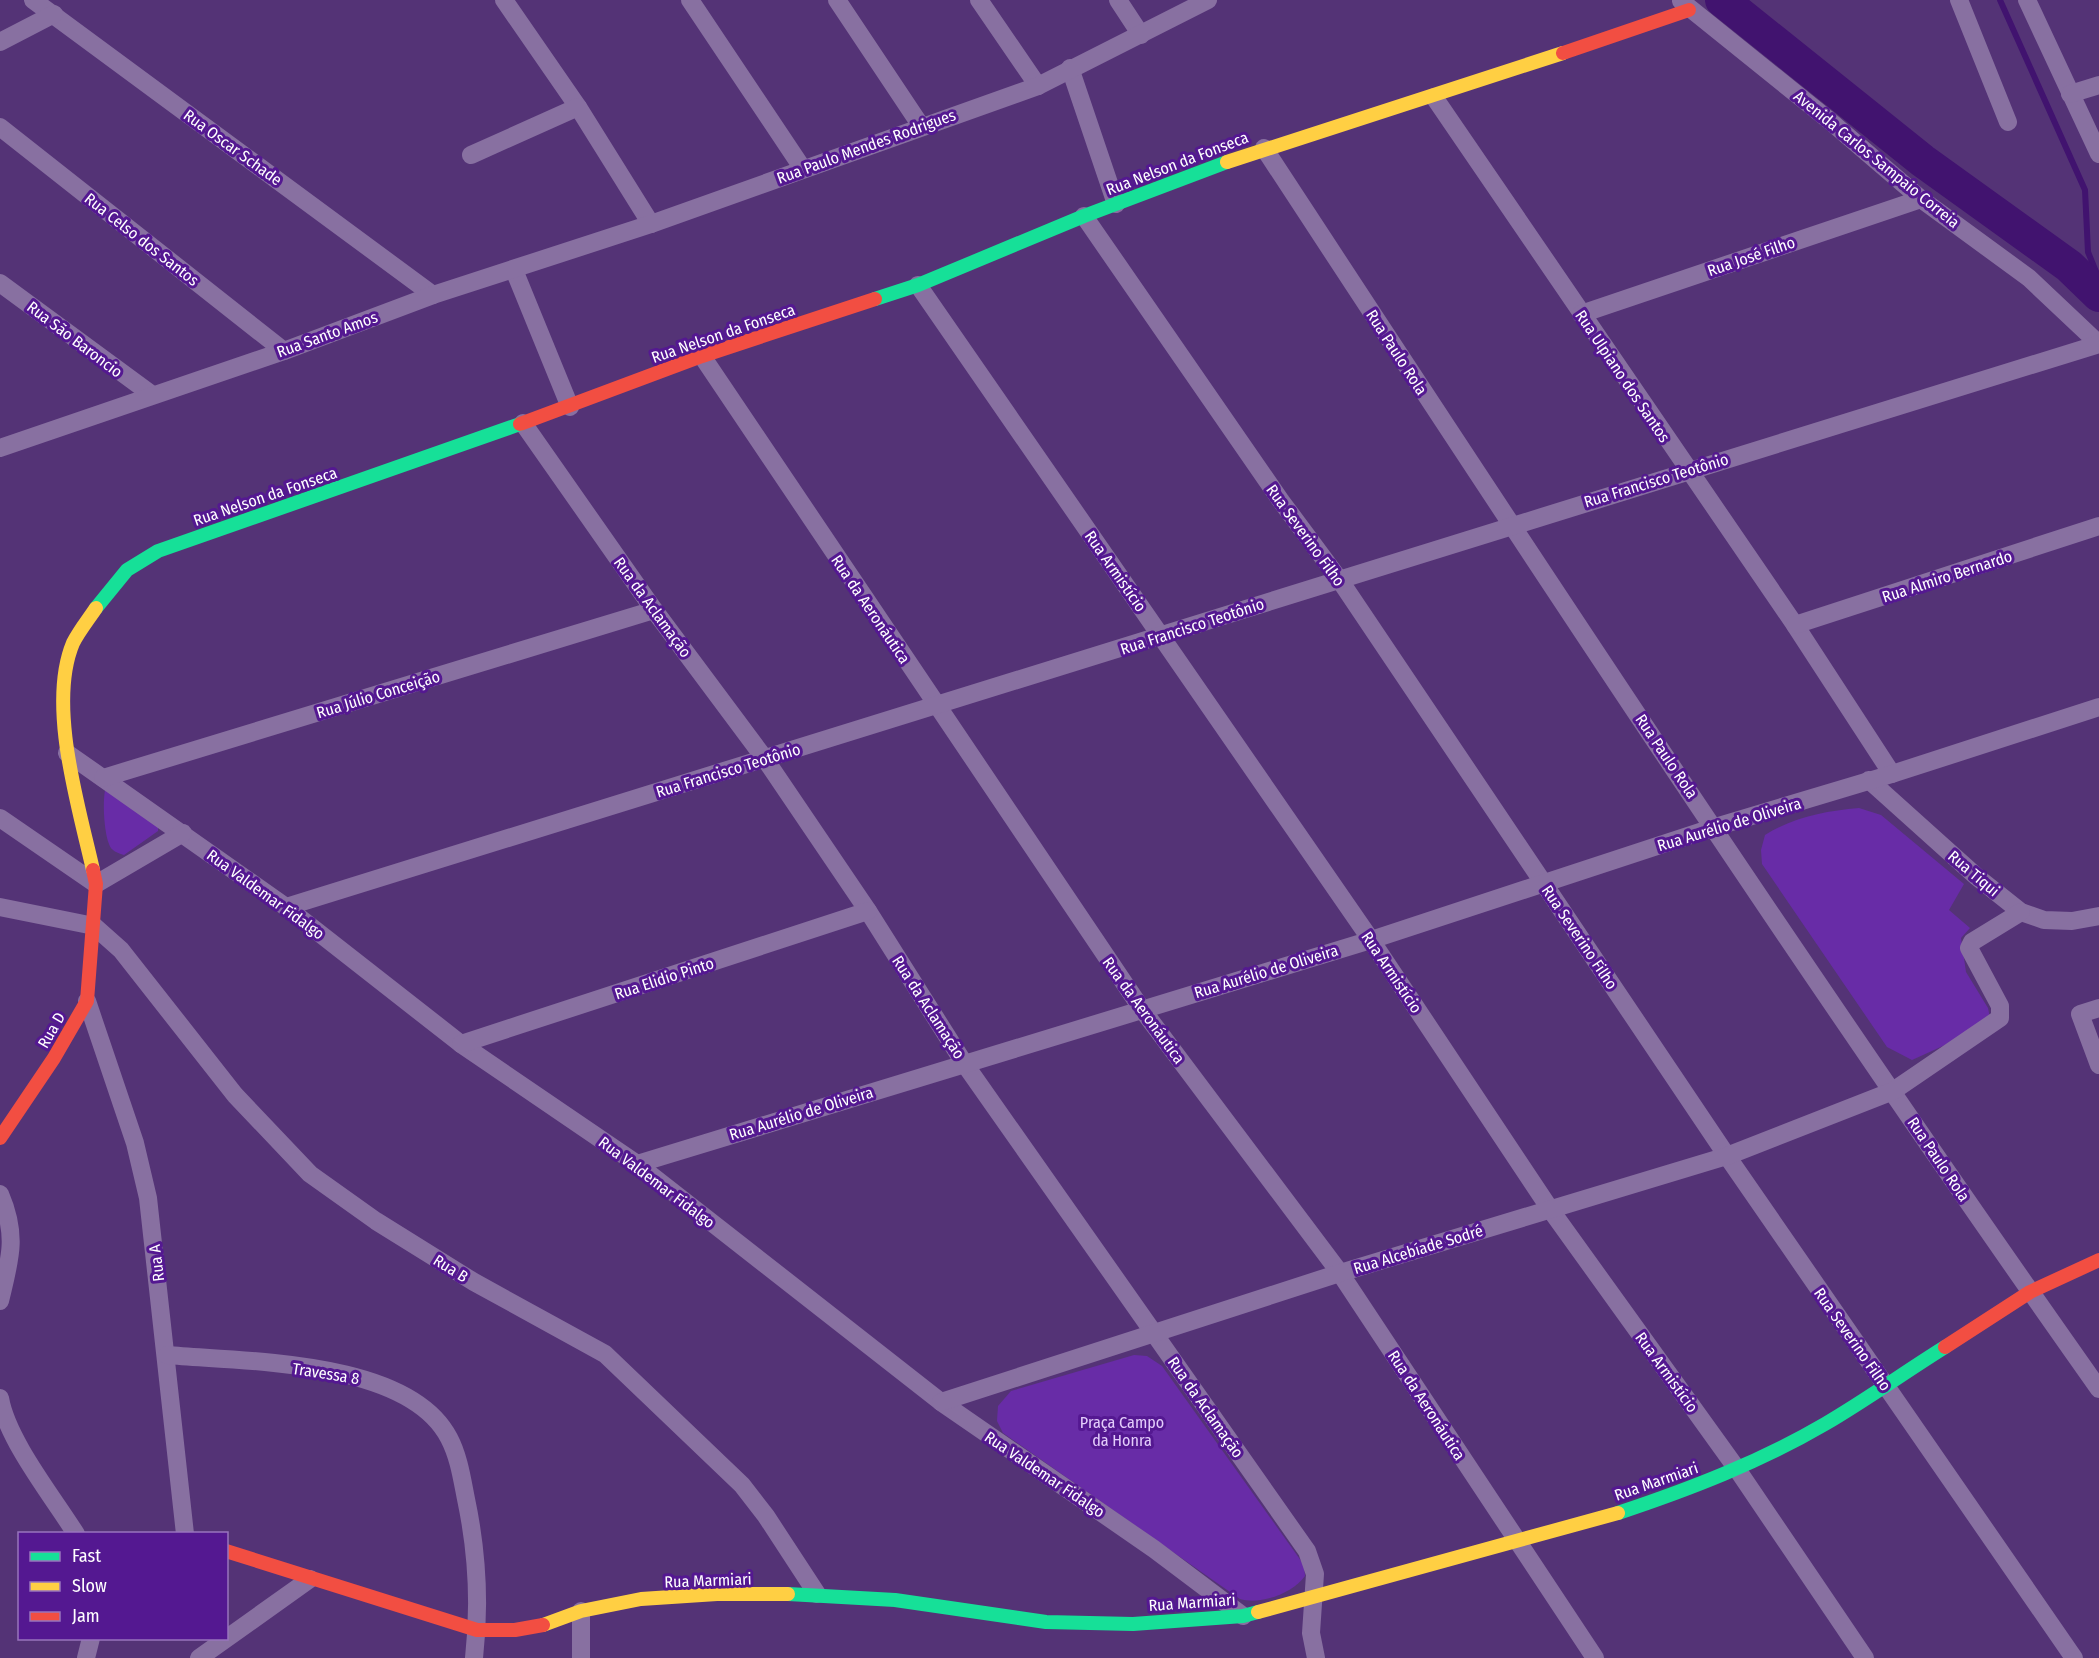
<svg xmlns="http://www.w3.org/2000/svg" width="2099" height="1658" viewBox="0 0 2099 1658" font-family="'Fira Sans Condensed',sans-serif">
<rect width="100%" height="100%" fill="#543376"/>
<g fill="#682ca7">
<path d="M 106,786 L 158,825 L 158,831 L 124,855 C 118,853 111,851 109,844 C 104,831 102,799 106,786 Z"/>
<path d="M 1859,808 L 1881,815 L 1964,884 L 1949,910 L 1970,928 L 1961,938 L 1966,972 L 1988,1008 L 1990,1018 L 1945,1045 L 1912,1060 L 1887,1047 L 1762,864 L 1761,850 L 1765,835 C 1794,817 1825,811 1859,808 Z"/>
<path d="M 1134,1355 L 1147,1356 L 1162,1366 L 1304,1565 L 1305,1576 C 1292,1594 1260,1605 1240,1599 L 1003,1433 L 997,1421 L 998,1406 L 1011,1391 Z"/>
</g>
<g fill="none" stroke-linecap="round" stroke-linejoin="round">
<path stroke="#41136f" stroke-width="6" d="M 2000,0 L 2085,190 L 2088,252 L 2099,279"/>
<path stroke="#41136f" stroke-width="34" d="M 1722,0 L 1923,161 L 2069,266 L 2099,295"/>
<g stroke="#8870a1" stroke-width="18">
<path d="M 33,0 L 433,295"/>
<path d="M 504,0 L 578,107"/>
<path d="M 690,0 L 803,169"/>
<path d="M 837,0 L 921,126"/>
<path d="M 979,0 L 1038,86"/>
<path d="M 1118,0 L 1141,35"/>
<path d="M 1959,0 L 2008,122"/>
<path d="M 2027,0 L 2099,154"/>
<path d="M 1681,1 L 1830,121 L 1921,199 L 2029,278 L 2099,344"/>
<path d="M 0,42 L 54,14"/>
<path d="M 1070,68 L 1116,204"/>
<path d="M 2070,94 L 2099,85"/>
<path d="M 1434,97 L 1795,625 L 1892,774"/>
<path d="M 0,127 L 284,351"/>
<path d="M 1264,148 C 1537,565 1811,982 2099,1389"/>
<path d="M 471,155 L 578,107 L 651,224"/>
<path d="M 1084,216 L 1281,501 L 1339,579 L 1727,1156 L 2074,1658"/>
<path d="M 514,270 L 570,407"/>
<path d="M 0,283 L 151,394"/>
<path d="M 918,285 L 1371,940 L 1550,1209 L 1737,1469 L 1865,1658"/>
<path d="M 1581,314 L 1921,199"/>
<path d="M 702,356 L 1141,1008 L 1340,1273 L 1595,1658"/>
<path d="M 523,423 L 654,610 L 765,759 L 868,911 L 964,1063 L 1307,1551 L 1315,1574 L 1311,1633 L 1316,1658"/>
<path d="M 0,448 L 284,351 L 433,295 L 651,224 L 1038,86 L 1208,0"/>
<path d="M 1795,625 L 2099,526"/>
<path d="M 67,753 L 286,907 L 461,1044 L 637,1164 L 941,1402 L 1154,1549 L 1243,1616"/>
<path d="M 103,778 L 654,610"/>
<path d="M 1869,780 L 1977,877 L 2021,912 L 2044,920 L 2072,921 L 2099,916"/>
<path d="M 0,818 L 96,884 L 183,833"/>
<path d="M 0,907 L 94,926 L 121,950 L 235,1095 L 310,1174 L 376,1221 L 474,1282 L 605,1354 L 742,1485 L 766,1516 L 817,1594"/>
<path d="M 286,907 C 891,721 1494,530 2099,344"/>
<path d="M 87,1001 L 135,1143 L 148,1198 L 185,1534"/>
<path d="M 2099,1008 L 2080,1014 L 2099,1065"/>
<path d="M 461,1044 L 868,911"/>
<path d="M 637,1164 L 1371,940 L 1715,827 L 1892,774 L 2099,707"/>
<path d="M 0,1194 C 18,1236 10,1259 0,1301"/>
<path d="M 167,1355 C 245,1362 408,1359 449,1438 C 459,1457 462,1479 466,1499 C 477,1551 480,1605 474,1658"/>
<path d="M 0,1398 C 7,1440 53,1497 76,1534"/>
<path d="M 941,1402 L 1340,1273 L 1727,1156 L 1893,1091 L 2000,1018 L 2000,1006 L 1969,948 L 1972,942 L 2021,912"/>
<path d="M 581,1611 L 581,1658"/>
<path d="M 86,1658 L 91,1638"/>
<path d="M 199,1658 L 310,1579"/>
</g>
<g stroke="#16e098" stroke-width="14">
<path d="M 875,299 L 918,285 L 1084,216 L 1227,162"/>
<path d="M 96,608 L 127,570 L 158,551 L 520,424"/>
<path d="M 1618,1513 C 1690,1489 1760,1462 1825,1424 C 1866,1400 1905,1372 1945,1347"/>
<path d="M 788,1594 L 895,1600 L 1046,1622 L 1133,1624 L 1243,1616 L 1258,1612"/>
</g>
<g stroke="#ffcf43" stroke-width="14">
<path d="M 1227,162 L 1563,53"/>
<path d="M 93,870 C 79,807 47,705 73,643 C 79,631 88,620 96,608"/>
<path d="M 1258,1612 L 1618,1513"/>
<path d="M 543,1625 L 581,1611 L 641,1599 L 717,1594 L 788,1594"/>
</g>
<g stroke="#f24e42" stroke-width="14">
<path d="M 1563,53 L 1689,10"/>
<path d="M 520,424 L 702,356 L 875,299"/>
<path d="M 0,1138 L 54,1058 L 87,1001 L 96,884 L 93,870"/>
<path d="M 1945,1347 L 2030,1292 L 2099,1260"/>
<path d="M 226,1551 L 477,1630 L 515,1630 L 543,1625"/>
</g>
</g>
<g text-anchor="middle" stroke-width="6" stroke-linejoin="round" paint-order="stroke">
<g font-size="16" fill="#fff" stroke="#541891">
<text transform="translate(866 146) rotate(-20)" y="6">Rua Paulo Mendes Rodrigues</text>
<text transform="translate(233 147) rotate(36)" y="6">Rua Oscar Schade</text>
<text transform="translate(1877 159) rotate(39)" y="6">Avenida Carlos Sampaio Correia</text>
<text transform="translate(1177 163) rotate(-21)" y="6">Rua Nelson da Fonseca</text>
<text transform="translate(142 239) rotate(38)" y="6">Rua Celso dos Santos</text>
<text transform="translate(1751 256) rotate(-19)" y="6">Rua José Filho</text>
<text transform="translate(723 333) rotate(-19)" y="6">Rua Nelson da Fonseca</text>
<text transform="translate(327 334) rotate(-20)" y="6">Rua Santo Amos</text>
<text transform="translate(75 339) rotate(37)" y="6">Rua São Baroncio</text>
<text transform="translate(1397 352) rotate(57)" y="6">Rua Paulo Rola</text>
<text transform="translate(1623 376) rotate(56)" y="6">Rua Ulpiano dos Santos</text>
<text transform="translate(1656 480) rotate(-17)" y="6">Rua Francisco Teotônio</text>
<text transform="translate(265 496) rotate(-19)" y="6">Rua Nelson da Fonseca</text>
<text transform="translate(1306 535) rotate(54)" y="6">Rua Severino Filho</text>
<text transform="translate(1116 571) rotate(55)" y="6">Rua Armistício</text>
<text transform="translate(1947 576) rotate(-18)" y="6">Rua Almiro Bernardo</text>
<text transform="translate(653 607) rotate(54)" y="6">Rua da Aclamação</text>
<text transform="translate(871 609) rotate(56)" y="6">Rua da Aeronáutica</text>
<text transform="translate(1192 626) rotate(-18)" y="6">Rua Francisco Teotônio</text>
<text transform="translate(378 694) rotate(-17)" y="6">Rua Júlio Conceição</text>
<text transform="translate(1667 756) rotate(56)" y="6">Rua Paulo Rola</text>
<text transform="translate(728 770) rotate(-17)" y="6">Rua Francisco Teotônio</text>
<text transform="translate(1729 824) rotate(-17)" y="6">Rua Aurélio de Oliveira</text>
<text transform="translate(1974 873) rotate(40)" y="6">Rua Tiqui</text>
<text transform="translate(266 894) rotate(36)" y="6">Rua Valdemar Fidalgo</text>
<text transform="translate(1580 937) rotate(56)" y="6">Rua Severino Filho</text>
<text transform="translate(1266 971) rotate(-17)" y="6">Rua Aurélio de Oliveira</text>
<text transform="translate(1392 972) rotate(56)" y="6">Rua Armistício</text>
<text transform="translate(664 978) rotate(-18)" y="6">Rua Elidio Pinto</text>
<text transform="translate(929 1007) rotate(57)" y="6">Rua da Aclamação</text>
<text transform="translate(1144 1010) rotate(54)" y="6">Rua da Aeronáutica</text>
<text transform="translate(51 1030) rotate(-60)" y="6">Rua D</text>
<text transform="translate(801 1113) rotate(-17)" y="6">Rua Aurélio de Oliveira</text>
<text transform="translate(1939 1159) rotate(56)" y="6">Rua Paulo Rola</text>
<text transform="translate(657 1182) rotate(37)" y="6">Rua Valdemar Fidalgo</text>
<text transform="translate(1418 1249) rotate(-17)" y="6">Rua Alcebíade Sodré</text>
<text transform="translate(156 1263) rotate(-97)" y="6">Rua A</text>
<text transform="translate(451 1268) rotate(32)" y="6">Rua B</text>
<text transform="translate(1853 1339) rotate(55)" y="6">Rua Severino Filho</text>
<text transform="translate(1667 1372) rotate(54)" y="6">Rua Armistício</text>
<text transform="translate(326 1373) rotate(9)" y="6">Travessa 8</text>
<text transform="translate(1427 1405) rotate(57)" y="6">Rua da Aeronáutica</text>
<text transform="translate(1206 1407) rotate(55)" y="6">Rua da Aclamação</text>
<text transform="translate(1045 1474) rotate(34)" y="6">Rua Valdemar Fidalgo</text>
<text transform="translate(1656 1481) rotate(-19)" y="6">Rua Marmiari</text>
<text transform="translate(708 1580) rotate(-2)" y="6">Rua Marmiari</text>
<text transform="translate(1192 1602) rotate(-4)" y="6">Rua Marmiari</text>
</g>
<g font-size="16" fill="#e3cdfb" stroke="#541891">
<text x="1122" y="1428">Praça Campo<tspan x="1122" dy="18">da Honra</tspan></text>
</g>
</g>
<rect x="18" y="1532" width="210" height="108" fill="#541891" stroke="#9874bd" stroke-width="1.5"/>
<rect x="30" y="1552" width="30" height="9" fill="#16e098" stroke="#9874bd" stroke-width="1.5"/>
<text x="72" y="1562" font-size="18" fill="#ffffff">Fast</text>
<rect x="30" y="1582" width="30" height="9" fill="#ffcf43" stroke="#9874bd" stroke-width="1.5"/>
<text x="72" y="1592" font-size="18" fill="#ffffff">Slow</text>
<rect x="30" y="1612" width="30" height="9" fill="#f24e42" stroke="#9874bd" stroke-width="1.5"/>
<text x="72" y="1622" font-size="18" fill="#ffffff">Jam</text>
</svg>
